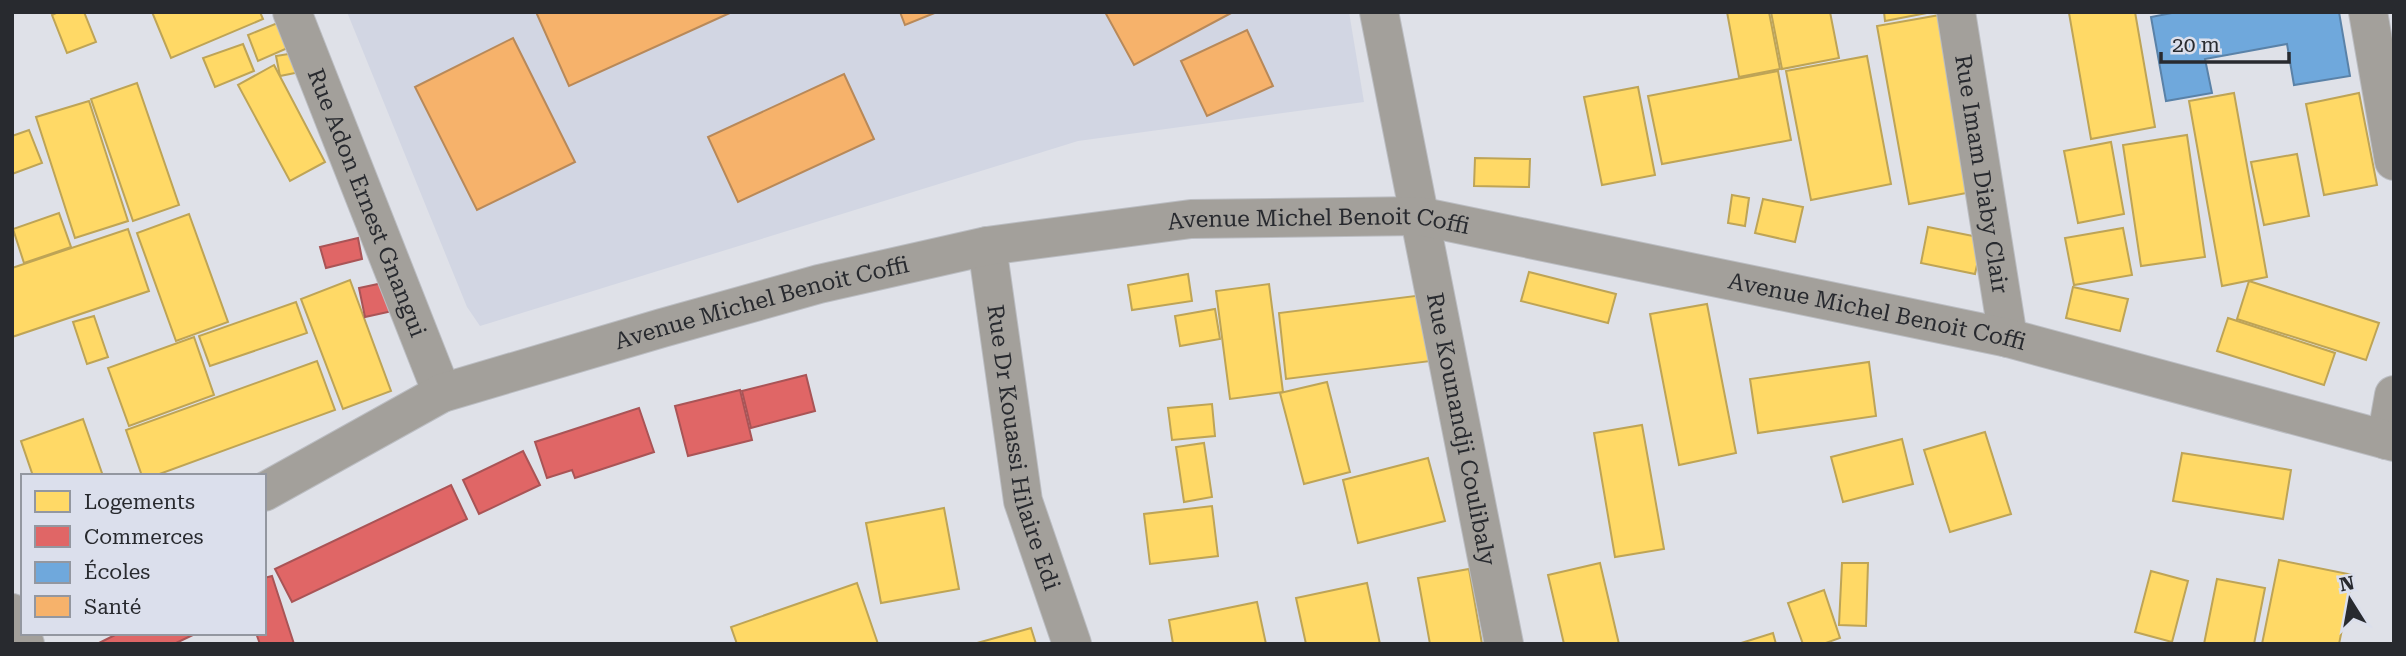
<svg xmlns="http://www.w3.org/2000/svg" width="2406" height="656" viewBox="0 0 2406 656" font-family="'Roboto Serif',serif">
<rect width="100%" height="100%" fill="#dfe1e8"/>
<path fill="#d2d6e3" d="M 347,12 L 1349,12 L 1364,102 L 1078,141 L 480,326 L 467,307 Z"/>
<g fill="#ffd966" stroke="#bea456" stroke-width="2">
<path d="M 58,12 L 84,12 L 96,42 L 67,53 L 52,15 Z"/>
<path d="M 152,12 L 260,12 L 263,19 L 171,58 Z"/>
<path d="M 1727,12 L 1769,12 L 1780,69 L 1739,77 Z"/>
<path d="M 1771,12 L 1830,12 L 1839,58 L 1782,69 Z"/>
<path d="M 1884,12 L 1932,12 L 1885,21 Z"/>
<path d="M 2135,12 L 2155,127 L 2091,139 L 2069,13 Z"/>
<path d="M 1951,13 L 1982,190 L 1909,204 L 1877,26 Z"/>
<path d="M 280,22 L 290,47 L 258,61 L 248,35 Z"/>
<path d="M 243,44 L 254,71 L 215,87 L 203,58 Z"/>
<path d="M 301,52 L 305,71 L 280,76 L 276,56 Z"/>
<path d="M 1867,56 L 1891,184 L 1811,200 L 1786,71 Z"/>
<path d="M 274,65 L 325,162 L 290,181 L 238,85 Z"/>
<path d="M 1778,71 L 1791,140 L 1662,164 L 1648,96 Z"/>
<path d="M 137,83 L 179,205 L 133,221 L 91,99 Z"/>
<path d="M 1638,87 L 1655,175 L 1602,185 L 1584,97 Z"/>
<path d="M 2234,93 L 2267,277 L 2222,286 L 2189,101 Z"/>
<path d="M 2359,93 L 2377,185 L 2324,195 L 2306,104 Z"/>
<path d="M 89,101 L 128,221 L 75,238 L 36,117 Z"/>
<path d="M 29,130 L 42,163 L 12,174 L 12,136 Z"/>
<path d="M 2187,135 L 2205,257 L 2141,266 L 2123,145 Z"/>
<path d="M 2111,142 L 2124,214 L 2078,223 L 2064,151 Z"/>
<path d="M 2297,154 L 2309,216 L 2264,225 L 2251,162 Z"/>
<path d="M 1475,158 L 1530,159 L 1529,187 L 1474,186 Z"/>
<path d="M 1732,195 L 1749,198 L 1745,226 L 1728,223 Z"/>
<path d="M 1763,199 L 1803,207 L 1795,242 L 1755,233 Z"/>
<path d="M 59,213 L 71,247 L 24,263 L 13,229 Z"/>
<path d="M 189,214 L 228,322 L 176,341 L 137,233 Z"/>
<path d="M 1928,227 L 1983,238 L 1975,274 L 1921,263 Z"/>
<path d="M 2123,228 L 2132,275 L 2074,285 L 2065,238 Z"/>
<path d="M 128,229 L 149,291 L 12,337 L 12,268 Z"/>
<path d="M 1529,272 L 1616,294 L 1608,323 L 1521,301 Z"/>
<path d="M 1188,274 L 1192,301 L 1132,310 L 1128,285 Z"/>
<path d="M 350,280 L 391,391 L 343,409 L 301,299 Z"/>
<path d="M 2249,281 L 2379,323 L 2366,360 L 2237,319 Z"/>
<path d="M 1269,284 L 1283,392 L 1230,399 L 1216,291 Z"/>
<path d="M 2073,287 L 2128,299 L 2120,331 L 2066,318 Z"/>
<path d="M 1423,295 L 1431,361 L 1286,379 L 1279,313 Z"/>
<path d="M 296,302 L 307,333 L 210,366 L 199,336 Z"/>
<path d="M 1707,304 L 1736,453 L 1679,465 L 1650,314 Z"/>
<path d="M 1215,309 L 1220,339 L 1180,346 L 1175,316 Z"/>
<path d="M 94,316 L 108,357 L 87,364 L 73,322 Z"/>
<path d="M 2228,318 L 2335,353 L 2324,385 L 2217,351 Z"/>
<path d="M 194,337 L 214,395 L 129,426 L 108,368 Z"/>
<path d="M 317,361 L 335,410 L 154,476 L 142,476 L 126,430 Z"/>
<path d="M 1869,362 L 1876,416 L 1758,433 L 1750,379 Z"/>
<path d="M 1327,382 L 1350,472 L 1304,484 L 1280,393 Z"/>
<path d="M 1212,404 L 1215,436 L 1172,440 L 1168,408 Z"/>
<path d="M 83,419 L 103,476 L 33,476 L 21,441 Z"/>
<path d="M 1642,425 L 1664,549 L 1615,557 L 1594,433 Z"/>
<path d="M 1985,432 L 2011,514 L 1950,532 L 1924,450 Z"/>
<path d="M 1902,439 L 1913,484 L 1843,502 L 1831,457 Z"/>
<path d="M 1204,443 L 1212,497 L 1184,502 L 1176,447 Z"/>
<path d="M 2182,453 L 2291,470 L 2283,519 L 2173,501 Z"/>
<path d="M 1428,458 L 1445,521 L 1358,543 L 1343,480 Z"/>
<path d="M 1212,506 L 1218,556 L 1150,564 L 1144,514 Z"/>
<path d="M 944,508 L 959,589 L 881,603 L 866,523 Z"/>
<path d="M 2279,560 L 2353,575 L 2339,644 L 2262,644 Z"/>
<path d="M 1600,563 L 1619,644 L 1564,644 L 1548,575 Z"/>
<path d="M 1842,563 L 1868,563 L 1866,626 L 1839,625 Z"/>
<path d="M 1469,569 L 1482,644 L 1430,644 L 1418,578 Z"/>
<path d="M 2151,571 L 2188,581 L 2172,642 L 2135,632 Z"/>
<path d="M 2217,579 L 2265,588 L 2254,644 L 2204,644 Z"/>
<path d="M 857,583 L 878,644 L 737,644 L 731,627 Z"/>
<path d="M 1367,583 L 1380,644 L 1306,644 L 1296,598 Z"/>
<path d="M 1824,590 L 1840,638 L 1823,644 L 1803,644 L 1788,603 Z"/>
<path d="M 1257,602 L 1266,644 L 1173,644 L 1169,620 Z"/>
<path d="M 1031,628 L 1036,644 L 977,644 L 977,643 Z"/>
<path d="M 1773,633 L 1776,644 L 1738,644 Z"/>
</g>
<g fill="#e06666" stroke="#a95456" stroke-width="2">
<path d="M 358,238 L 362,259 L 326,268 L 320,247 Z"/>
<path d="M 392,281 L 397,310 L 365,317 L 359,288 Z"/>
<path d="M 806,375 L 815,411 L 751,428 L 742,391 Z"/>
<path d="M 740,390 L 752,440 L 688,456 L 675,406 Z"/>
<path d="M 639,408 L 654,452 L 575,478 L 572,470 L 547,478 L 535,442 Z"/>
<path d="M 523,451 L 540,485 L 479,514 L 463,480 Z"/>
<path d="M 451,485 L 467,519 L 292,602 L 275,569 Z"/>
<path d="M 272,576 L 294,644 L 260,644 L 256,633 L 264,633 L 264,578 Z"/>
<path d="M 119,633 L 197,633 L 174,644 L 97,644 Z"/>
</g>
<path fill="#6fa8dc" stroke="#5a82a8" stroke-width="2" d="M 2177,12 L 2339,12 L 2350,76 L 2294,85 L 2287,44 L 2205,59 L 2212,93 L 2166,101 L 2151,17 Z"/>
<g fill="#f6b26b" stroke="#b88959" stroke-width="2">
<path d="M 536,12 L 732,12 L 569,86 Z"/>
<path d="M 900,12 L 937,12 L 905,25 Z"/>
<path d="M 1105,12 L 1233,12 L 1134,65 Z"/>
<path d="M 1247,30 L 1273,86 L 1207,116 L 1181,61 Z"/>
<path d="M 513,38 L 575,162 L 477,210 L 415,87 Z"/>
<path d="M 844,74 L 874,139 L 738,202 L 708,137 Z"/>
</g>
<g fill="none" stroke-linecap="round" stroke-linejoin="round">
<g stroke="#bbbdc2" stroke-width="40">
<g id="minor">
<path id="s1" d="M 292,12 L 442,393"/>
<path id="s2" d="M 1379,12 L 1504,644"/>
<path id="s3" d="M 1956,12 L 2008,338"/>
<path d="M 2368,12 L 2394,161"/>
<path id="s4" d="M 987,246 L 1023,501 L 1072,644"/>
<path d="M 2386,440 L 2394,395"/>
<path id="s5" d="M 264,492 L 442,393 L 662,328 L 819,284 L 987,246 L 1191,219 L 1419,216 L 2008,338 L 2394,442"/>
<path d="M 12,613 L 25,644"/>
</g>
</g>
<use href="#minor" stroke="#a3a09b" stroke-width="38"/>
</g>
<g text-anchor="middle" stroke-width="7" stroke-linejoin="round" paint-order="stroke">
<g font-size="23" fill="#282a2f" stroke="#dbdfec">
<text dy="8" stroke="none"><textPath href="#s3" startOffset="164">Rue Imam Diaby Clair</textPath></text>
<text dy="8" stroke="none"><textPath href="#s1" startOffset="205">Rue Adon Ernest Gnangui</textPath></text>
<text dy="8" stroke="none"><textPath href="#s5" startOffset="1102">Avenue Michel Benoit Coffi</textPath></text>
<text dy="8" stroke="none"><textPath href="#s5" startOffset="536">Avenue Michel Benoit Coffi</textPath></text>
<text dy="8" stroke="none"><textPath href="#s5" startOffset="1670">Avenue Michel Benoit Coffi</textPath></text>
<text dy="8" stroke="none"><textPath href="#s2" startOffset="425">Rue Kounandji Coulibaly</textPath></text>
<text dy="8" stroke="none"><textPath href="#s4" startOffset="205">Rue Dr Kouassi Hilaire Edi</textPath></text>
</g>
</g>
<rect width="2406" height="656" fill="none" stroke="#282a2f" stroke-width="28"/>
<rect x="21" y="474" width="245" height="161" fill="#dbdfec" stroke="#9397a0" stroke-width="2"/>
<rect x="35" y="491" width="35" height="21" fill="#ffd966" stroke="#9397a0" stroke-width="2"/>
<text x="84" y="509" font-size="21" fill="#282a2f">Logements</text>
<rect x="35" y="526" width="35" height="21" fill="#e06666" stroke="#9397a0" stroke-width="2"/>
<text x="84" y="544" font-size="21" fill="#282a2f">Commerces</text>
<rect x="35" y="562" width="35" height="21" fill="#6fa8dc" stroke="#9397a0" stroke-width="2"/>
<text x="84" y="579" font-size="21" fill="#282a2f">Écoles</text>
<rect x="35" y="596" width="35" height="21" fill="#f6b26b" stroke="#9397a0" stroke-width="2"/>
<text x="84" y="614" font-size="21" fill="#282a2f">Santé</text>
<g transform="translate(2350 600) rotate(349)" stroke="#dbdfec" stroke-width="5" paint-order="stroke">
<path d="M0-5L12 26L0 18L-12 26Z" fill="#282a2f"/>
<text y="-10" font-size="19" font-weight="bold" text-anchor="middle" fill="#282a2f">N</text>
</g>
<path d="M2161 52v10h128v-10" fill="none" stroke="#282a2f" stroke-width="3.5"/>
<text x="2172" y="52" font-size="21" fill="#282a2f" stroke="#dbdfec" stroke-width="5" paint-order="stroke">20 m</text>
</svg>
